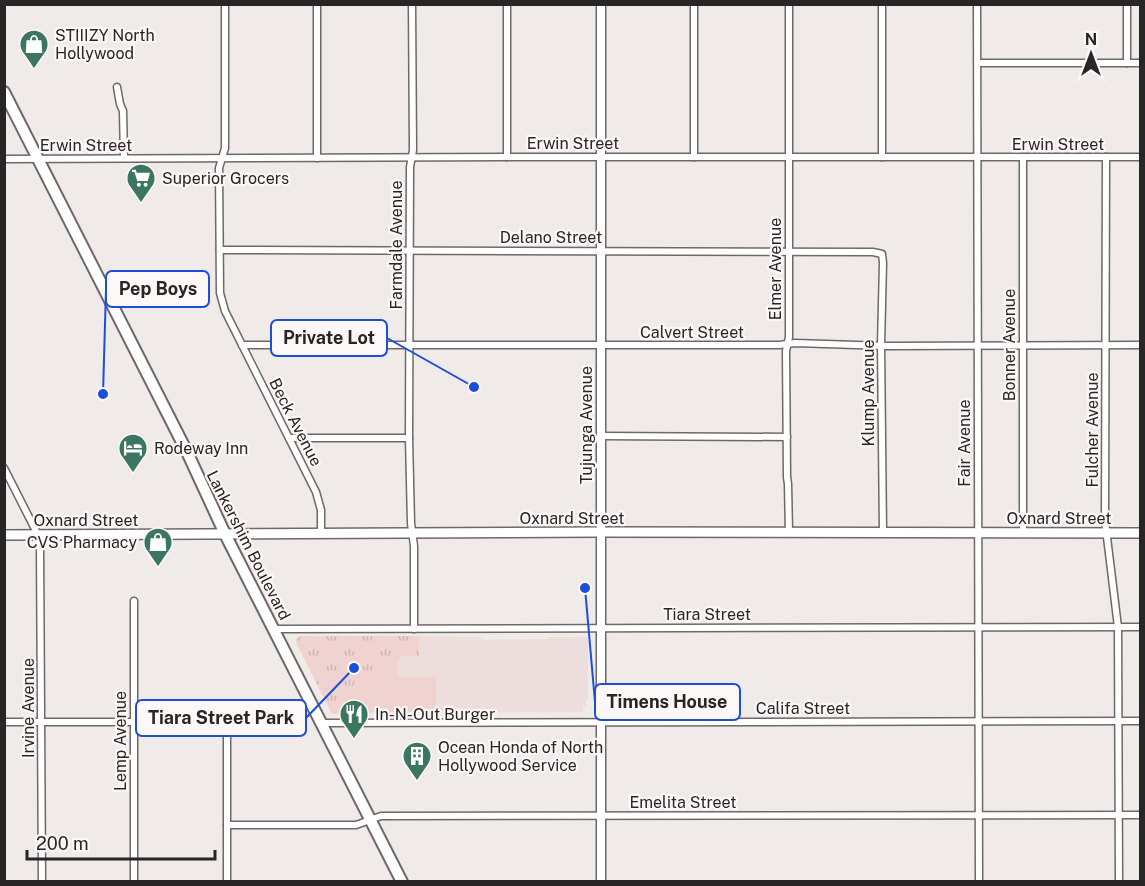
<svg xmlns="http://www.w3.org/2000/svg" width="1145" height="886" viewBox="0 0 1145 886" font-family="'Public Sans',sans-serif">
<defs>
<pattern id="park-tufts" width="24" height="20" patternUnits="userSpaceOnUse" patternTransform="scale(1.5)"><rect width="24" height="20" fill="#f0d3d0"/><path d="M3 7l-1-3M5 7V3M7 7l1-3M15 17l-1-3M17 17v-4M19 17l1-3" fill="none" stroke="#ceb5b2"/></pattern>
</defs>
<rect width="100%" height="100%" fill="#f0eae9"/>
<path fill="#eddddc" d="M 419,636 L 477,637 L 484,640 L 548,639 L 548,637 L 587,637 L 588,639 L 588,698 L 586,699 L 586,706 L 583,706 L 583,712 L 356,713 L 356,677 L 398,660 L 401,656 L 419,655 Z"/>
<rect fill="#f0d3d0" x="356" y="677" width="80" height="36"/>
<path fill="url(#park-tufts)" d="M 300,636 L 419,636 L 419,656 L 401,656 L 398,660 L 398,677 L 357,677 L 356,713 L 332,714 L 297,645 L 296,639 Z"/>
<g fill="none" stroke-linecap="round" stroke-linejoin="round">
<g stroke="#6e6968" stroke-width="9">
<g id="minor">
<path d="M 225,4 L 225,148 L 219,168 L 220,293 L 225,311 L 316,492 L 321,510 L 321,534"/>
<path d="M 412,4 L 413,150 L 410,167 L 409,438 L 411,523 L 414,546 L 414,629"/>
<path d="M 507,4 L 507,157"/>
<path d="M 882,4 L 882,157"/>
<path d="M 977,4 L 979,882"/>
<path d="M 978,63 L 1140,63"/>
<path d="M 1127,63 L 1127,4"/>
<path d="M 117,87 L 120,104 L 123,111 L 124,158"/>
<path d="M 694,157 L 694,4"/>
<path d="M 1023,157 L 1023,533"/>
<path d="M 1106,157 L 1105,521 L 1118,627 L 1119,882"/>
<path d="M 317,158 L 317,4"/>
<path d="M 4,159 L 507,157 L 1140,157"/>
<path d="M 220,250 L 873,252 L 882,254 L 883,263 L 881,345 L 883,533"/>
<path d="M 242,345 L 779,345 L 795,343 L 887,346 L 1140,345"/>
<path d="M 601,436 L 787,437"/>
<path d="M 289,438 L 409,438"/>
<path d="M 4,468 L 38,535 L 40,546 L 42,882"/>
<path d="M 789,533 L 788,484 L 787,477 L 786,351 L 789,337 L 789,4"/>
<path d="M 134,601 L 134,882"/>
<path d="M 274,629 L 1140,627"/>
<path d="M 4,722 L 221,722 L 227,724 L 227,882"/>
<path d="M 322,723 L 1140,721"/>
<path d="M 227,825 L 356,825 L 381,816 L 1140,815"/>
</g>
</g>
<g stroke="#6e6968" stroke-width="11">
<path id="tertiary" d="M 601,4 L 601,882"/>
</g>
<g stroke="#6e6968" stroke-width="12">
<path id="secondary" d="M 4,535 L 600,532 L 1140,533"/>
</g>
<g stroke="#6e6968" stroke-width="14">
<path id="primary" d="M 4,92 L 188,454 L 225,534 L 402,882"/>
</g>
<use href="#minor" stroke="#fff" stroke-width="6"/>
<use href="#tertiary" stroke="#fff" stroke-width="8"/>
<use href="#secondary" stroke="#fff" stroke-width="9"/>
<use href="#primary" stroke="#fff" stroke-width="10"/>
</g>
<defs>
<g id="shop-pin" transform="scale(1.5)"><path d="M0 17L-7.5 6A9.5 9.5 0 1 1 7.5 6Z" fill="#3b7661" stroke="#fef7f7"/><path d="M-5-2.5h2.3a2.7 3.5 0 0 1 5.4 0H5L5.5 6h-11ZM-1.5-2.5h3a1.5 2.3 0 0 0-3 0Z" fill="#fff"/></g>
<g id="supermarket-pin" transform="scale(1.5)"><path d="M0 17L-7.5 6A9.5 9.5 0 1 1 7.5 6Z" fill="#3b7661" stroke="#fef7f7"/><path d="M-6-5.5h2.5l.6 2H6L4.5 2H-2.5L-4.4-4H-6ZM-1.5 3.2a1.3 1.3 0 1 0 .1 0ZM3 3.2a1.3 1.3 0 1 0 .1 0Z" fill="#fff"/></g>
<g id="hotel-pin" transform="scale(1.5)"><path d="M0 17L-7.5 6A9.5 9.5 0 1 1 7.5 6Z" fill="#3b7661" stroke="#fef7f7"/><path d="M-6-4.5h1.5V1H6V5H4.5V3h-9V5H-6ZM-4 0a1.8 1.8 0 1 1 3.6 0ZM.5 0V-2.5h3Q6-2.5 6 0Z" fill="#fff"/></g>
<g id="restaurant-pin" transform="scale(1.5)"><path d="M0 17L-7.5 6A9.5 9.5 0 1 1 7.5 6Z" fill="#3b7661" stroke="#fef7f7"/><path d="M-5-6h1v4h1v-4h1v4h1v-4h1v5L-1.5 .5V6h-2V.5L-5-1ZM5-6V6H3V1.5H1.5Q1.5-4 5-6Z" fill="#fff"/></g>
<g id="building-pin" transform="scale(1.5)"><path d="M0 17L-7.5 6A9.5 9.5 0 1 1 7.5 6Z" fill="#3b7661" stroke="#fef7f7"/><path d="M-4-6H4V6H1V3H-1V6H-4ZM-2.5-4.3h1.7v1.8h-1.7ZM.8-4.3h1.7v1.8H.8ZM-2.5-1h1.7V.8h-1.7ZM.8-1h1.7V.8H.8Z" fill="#fff"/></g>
</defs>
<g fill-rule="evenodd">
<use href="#shop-pin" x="34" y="44"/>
<use href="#supermarket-pin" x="141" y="178"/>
<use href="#hotel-pin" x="133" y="448"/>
<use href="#shop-pin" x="158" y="542"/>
<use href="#restaurant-pin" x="354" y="714"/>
<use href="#building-pin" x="417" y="756"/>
</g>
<g text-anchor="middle" stroke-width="4.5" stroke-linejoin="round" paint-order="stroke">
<g font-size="16" fill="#272525" stroke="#fef7f7" text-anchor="start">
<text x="55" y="41">STIIIZY North<tspan x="55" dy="18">Hollywood</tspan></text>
<text x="162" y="184">Superior Grocers</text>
<text x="154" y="454">Rodeway Inn</text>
<text x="137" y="548" text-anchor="end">CVS Pharmacy</text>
<text x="375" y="720">In-N-Out Burger</text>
<text x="438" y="753">Ocean Honda of North<tspan x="438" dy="18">Hollywood Service</tspan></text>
</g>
<g font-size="16" fill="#272525" stroke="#fef7f7">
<text x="573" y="149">Erwin Street</text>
<text x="1058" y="150">Erwin Street</text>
<text x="86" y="151">Erwin Street</text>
<text x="551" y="243">Delano Street</text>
<text transform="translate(396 245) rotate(-90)" y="6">Farmdale Avenue</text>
<text transform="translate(775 269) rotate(-90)" y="6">Elmer Avenue</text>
<text x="692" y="338">Calvert Street</text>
<text transform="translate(1009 345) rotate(-90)" y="6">Bonner Avenue</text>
<text transform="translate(868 393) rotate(-90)" y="6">Klump Avenue</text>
<text transform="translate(296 422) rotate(63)" y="6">Beck Avenue</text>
<text transform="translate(586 425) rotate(-90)" y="6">Tujunga Avenue</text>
<text transform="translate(1092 430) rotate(-90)" y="6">Fulcher Avenue</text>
<text transform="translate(964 443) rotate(-90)" y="6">Fair Avenue</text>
<text x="572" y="524">Oxnard Street</text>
<text x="1059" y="524">Oxnard Street</text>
<text x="86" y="526">Oxnard Street</text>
<text transform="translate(249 545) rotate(63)" y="6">Lankershim Boulevard</text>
<text x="707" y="620">Tiara Street</text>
<text transform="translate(28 708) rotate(-90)" y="6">Irvine Avenue</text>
<text x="803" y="714">Califa Street</text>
<text transform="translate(120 741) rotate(-90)" y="6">Lemp Avenue</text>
<text x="683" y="808">Emelita Street</text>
</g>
</g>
<path fill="none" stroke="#1d4ed8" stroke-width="2" d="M103 394L106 289M474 387L387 338M585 588L595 702M354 668L306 718"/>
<g fill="#1d4ed8" stroke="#fef7f7" stroke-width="2">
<circle cx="103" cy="394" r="6"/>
<circle cx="474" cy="387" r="6"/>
<circle cx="585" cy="588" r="6"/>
<circle cx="354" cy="668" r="6"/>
</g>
<g fill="#fef7f7" stroke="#1d4ed8" stroke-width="2">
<rect x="106" y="271" width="103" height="36" rx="6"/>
<rect x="271" y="320" width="116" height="36" rx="6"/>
<rect x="595" y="684" width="145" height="36" rx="6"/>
<rect x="136" y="700" width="170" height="36" rx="6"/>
</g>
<g font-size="18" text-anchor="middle" font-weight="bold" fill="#272525">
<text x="158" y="295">Pep Boys</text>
<text x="329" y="344">Private Lot</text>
<text x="667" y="708">Timens House</text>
<text x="221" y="724">Tiara Street Park</text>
</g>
<rect width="1145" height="886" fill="none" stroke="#272525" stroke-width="12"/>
<g transform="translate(1091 54)" stroke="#fef7f7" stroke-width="4.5" paint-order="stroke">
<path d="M0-4.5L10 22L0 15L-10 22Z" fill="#272525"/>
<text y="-9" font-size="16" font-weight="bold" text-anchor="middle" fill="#272525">N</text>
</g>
<path d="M27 850v9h188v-9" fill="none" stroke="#272525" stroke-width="3"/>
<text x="36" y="850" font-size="18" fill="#272525" stroke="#fef7f7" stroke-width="4.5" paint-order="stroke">200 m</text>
</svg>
